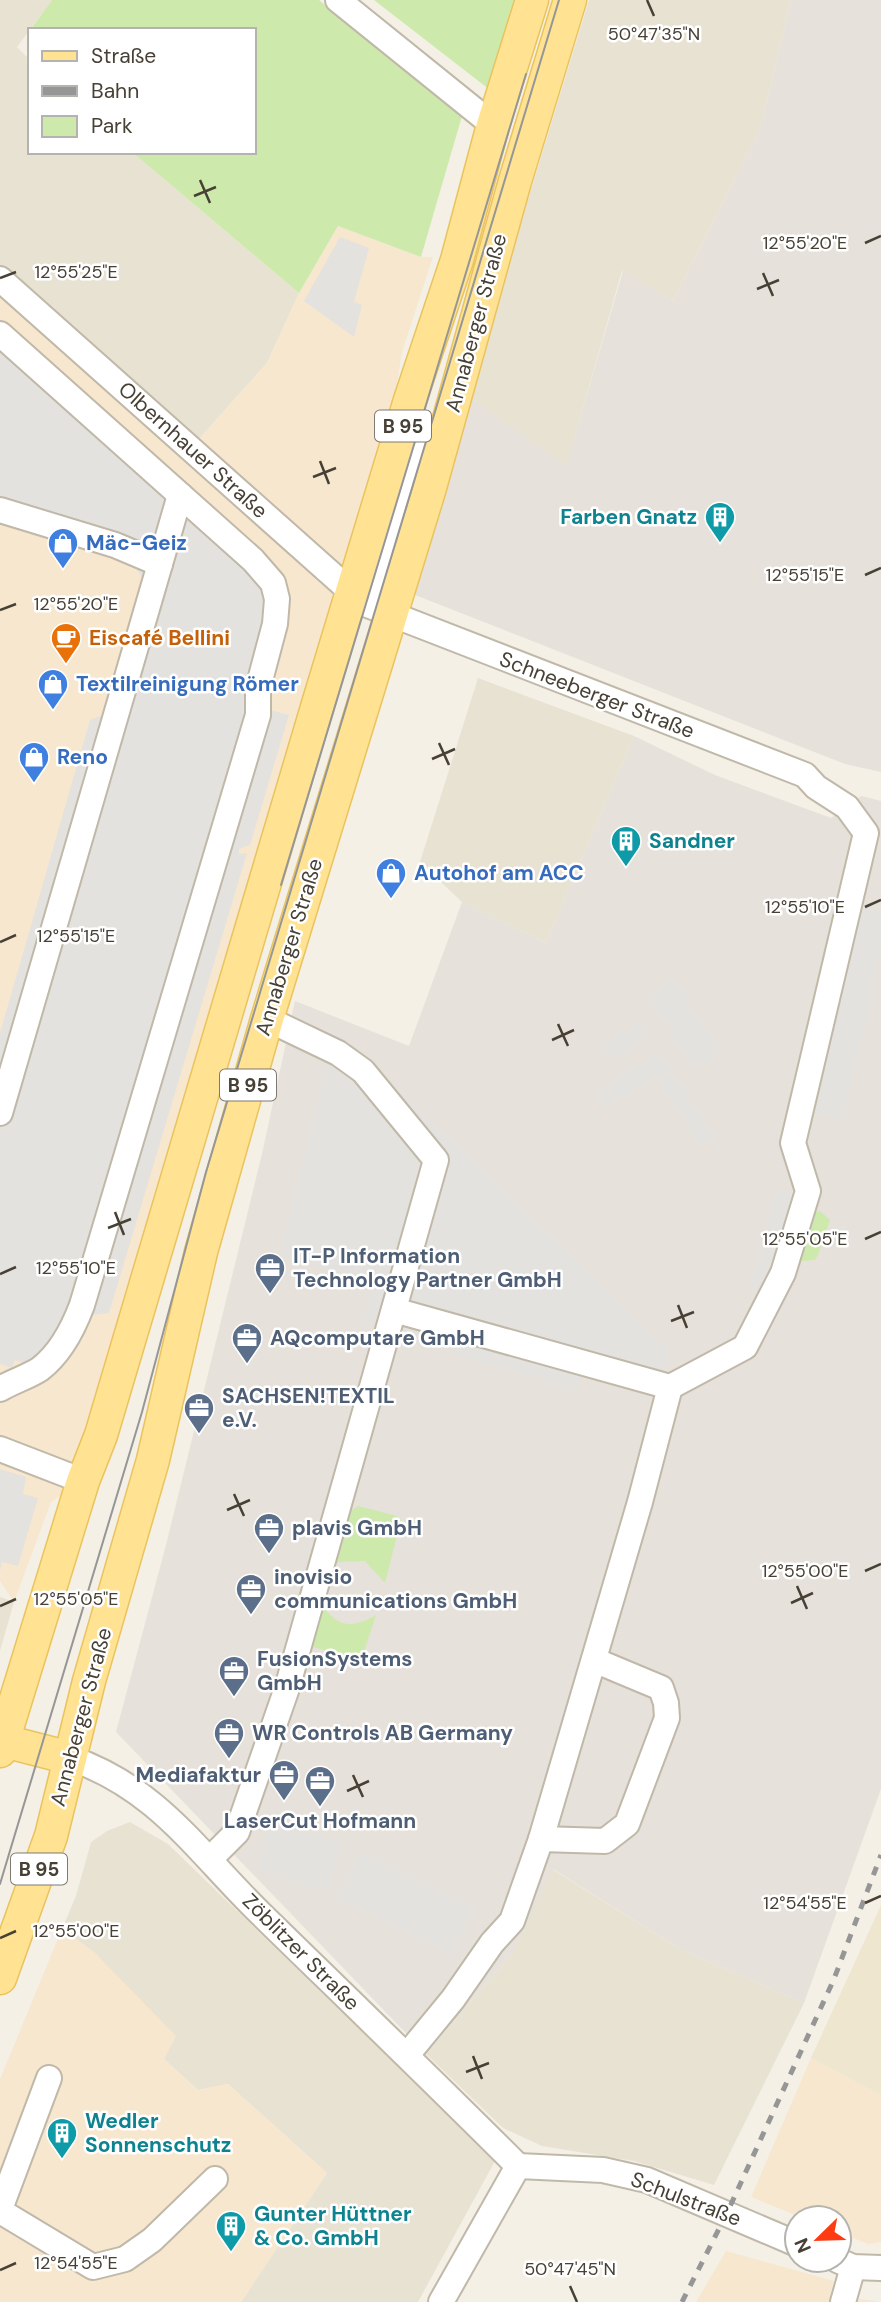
<svg xmlns="http://www.w3.org/2000/svg" width="881" height="2302" viewBox="0 0 881 2302" font-family="'DM Sans',sans-serif">
<rect width="100%" height="100%" fill="#f4f0e6"/>
<g fill="#e8e2d3">
<path d="M 0,0 L 52,0 L 17,47 L 30,60 L 30,152 L 132,152 L 299,293 L 267,363 L 190,449 L 0,279 Z"/>
<path d="M 589,0 L 791,0 L 760,130 L 673,301 L 622,271 L 566,467 L 468,396 Z"/>
<path d="M 478,678 L 634,736 L 546,943 L 462,902 L 420,862 Z"/>
<path d="M 0,1597 L 14,1602 L 0,1651 Z"/>
<path d="M 130,1822 L 168,1844 L 495,2161 L 418,2302 L 241,2302 L 327,2173 L 228,2084 L 198,2090 L 164,2059 L 95,1953 L 62,1929 L 76,1896 L 91,1842 L 107,1831 Z"/>
<path d="M 552,1869 L 680,1949 L 804,2003 L 714,2185 L 634,2161 L 542,2146 L 503,2128 L 426,2054 L 514,1951 Z"/>
</g>
<g fill="#f7e7cf">
<path d="M 338,226 L 421,257 L 433,257 L 402,352 L 374,526 L 83,1480 L 51,1502 L 14,1602 L 0,1581 L 0,279 L 191,448 L 267,363 L 299,293 Z"/>
<path d="M 62,1929 L 95,1953 L 176,2036 L 164,2059 L 198,2090 L 228,2084 L 327,2173 L 241,2302 L 0,2302 L 0,2079 Z"/>
<path d="M 811,2058 L 881,2095 L 881,2242 L 868,2244 L 839,2232 L 839,2218 L 803,2218 L 751,2197 Z"/>
<path d="M 726,2251 L 834,2281 L 830,2295 L 881,2302 L 696,2302 Z"/>
</g>
<g fill="#e6e1da">
<path d="M 791,0 L 881,0 L 881,772 L 845,764 L 415,595 L 468,396 L 566,466 L 623,271 L 673,301 L 760,130 Z"/>
<path d="M 634,736 L 715,775 L 831,818 L 861,796 L 881,801 L 881,1789 L 804,2003 L 680,1949 L 553,1869 L 514,1951 L 426,2054 L 116,1732 L 166,1545 L 262,1154 L 295,1001 L 409,1046 L 462,902 L 546,943 Z"/>
</g>
<path fill="#eee6cf" d="M 881,1905 L 881,2095 L 811,2058 Z"/>
<g fill="#cdeaac">
<path d="M 52,0 L 319,0 L 462,116 L 421,257 L 338,226 L 299,293 L 132,152 L 254,152 L 254,30 L 30,30 Z"/>
<path d="M 374,0 L 523,0 L 490,90 Z"/>
<path d="M 820,1211 L 830,1220 L 818,1255 L 815,1260 L 802,1261 L 798,1256 L 813,1213 Z"/>
<path d="M 358,1506 L 397,1516 L 401,1520 L 385,1583 L 365,1561 L 339,1562 L 332,1566 L 349,1512 Z"/>
<path d="M 321,1603 C 337,1628 351,1629 376,1615 L 361,1661 L 307,1645 Z"/>
</g>
<g fill="#e4e2de">
<path d="M 340,237 L 369,248 L 354,302 L 362,305 L 354,337 L 304,301 Z"/>
<path d="M 0,334 L 273,583 L 258,707 L 289,715 L 250,845 L 239,849 L 239,854 L 247,853 L 109,1313 L 64,1318 L 55,1341 L 24,1363 L 15,1360 L 12,1368 L 0,1364 L 0,1033 L 90,720 L 108,713 L 144,581 L 133,564 L 0,519 Z"/>
<path d="M 854,906 L 881,912 L 881,948 L 843,1122 L 809,1113 Z"/>
<path d="M 674,978 L 721,1052 L 694,1069 L 648,996 Z"/>
<path d="M 639,1021 L 649,1035 L 609,1061 L 600,1047 Z"/>
<path d="M 334,1029 L 669,1349 L 664,1377 L 581,1372 L 576,1389 L 399,1338 L 361,1320 L 372,1284 L 280,1254 Z"/>
<path d="M 659,1051 L 714,1136 L 700,1145 L 655,1077 L 603,1110 L 595,1095 Z"/>
<path d="M 778,1190 L 796,1195 L 765,1291 L 747,1288 Z"/>
<path d="M 0,1469 L 26,1477 L 23,1494 L 38,1498 L 18,1566 L 2,1562 L 0,1571 Z"/>
<path d="M 269,1823 L 341,1843 L 328,1892 L 258,1870 Z"/>
<path d="M 359,1851 L 475,1907 L 452,1955 L 337,1897 Z"/>
</g>
<g fill="none" stroke-linecap="round" stroke-linejoin="round">
<g stroke="#c0b8a8" stroke-width="28">
<g id="minor">
<path d="M 338,0 L 493,125"/>
<path d="M 0,279 L 365,604 L 805,775 L 816,787 L 847,807 L 866,833 L 793,1143 L 808,1191 L 783,1273 L 745,1347 L 670,1387 L 394,1310"/>
<path d="M 0,334 L 253,560 L 273,583 L 277,599 L 275,624 L 258,688 L 258,715 L 82,1305 C 73,1329 61,1353 40,1369 C 28,1377 13,1381 0,1389"/>
<path d="M 0,510 L 115,545 L 160,564 L 180,495"/>
<path d="M 365,604 L 413,443"/>
<path d="M 0,1113 L 160,564"/>
<path d="M 0,1449 L 83,1481"/>
<path d="M 70,1758 C 158,1788 198,1853 261,1914 C 347,1998 433,2081 518,2166"/>
<path d="M 541,1839 L 605,1841 L 627,1824 L 667,1718 L 666,1703 L 661,1688 L 594,1660"/>
<path d="M 211,1858 L 237,1832 L 287,1688 L 436,1160 L 363,1071 L 338,1053 L 267,1019"/>
<path d="M 407,2055 L 453,1999 L 492,1943 L 512,1921 L 541,1839 L 640,1502 L 670,1387"/>
<path d="M 518,2166 L 603,2170 L 647,2180 L 797,2244"/>
<path d="M 0,2209 L 49,2078"/>
<path d="M 0,2211 L 93,2267 L 125,2259 L 152,2240 L 215,2179"/>
<path d="M 837,2260 L 853,2267 L 881,2268"/>
<path d="M 441,2302 L 518,2166"/>
<path d="M 843,2302 L 853,2267"/>
</g>
</g>
<g stroke="#eac35d" stroke-width="35">
<g id="major">
<path d="M 0,1740 L 70,1758"/>
<path d="M 0,1751 L 83,1481 L 101,1435 L 318,704 L 410,400 L 457,260 L 493,125 L 532,0"/>
<path d="M 0,1978 L 51,1836 L 89,1681 L 153,1460 L 201,1252 L 267,1019 L 429,491 L 515,181 L 570,0"/>
</g>
</g>
<use href="#minor" stroke="#fff" stroke-width="24"/>
<use href="#major" stroke="#ffe393" stroke-width="32"/>
<g stroke="#969696" stroke-width="2">
<path d="M 281,885 L 526,74"/>
<path d="M 0,1884 L 142,1412 L 206,1172 L 559,0"/>
</g>
<path stroke="#969696" stroke-width="5" stroke-dasharray="9 9" stroke-linecap="butt" d="M 682,2302 L 727,2213 L 834,1979 L 881,1855"/>
</g>
<path fill="none" stroke="#474035" stroke-width="2.5" d="M 647,0 L 654,16M 200,180 L 210,203M 194,196 L 216,187M 865,243 L 881,236M 763,273 L 773,296M 0,278 L 16,272M 757,289 L 779,280M 320,461 L 329,484M 313,477 L 336,468M 865,575 L 881,568M 0,610 L 16,604M 439,743 L 449,765M 432,759 L 455,749M 865,907 L 881,900M 0,942 L 16,935M 558,1024 L 568,1046M 552,1040 L 574,1030M 115,1212 L 124,1235M 108,1228 L 131,1219M 865,1239 L 881,1232M 0,1274 L 16,1267M 678,1305 L 687,1328M 671,1321 L 694,1312M 234,1494 L 244,1516M 227,1510 L 250,1500M 865,1571 L 881,1564M 797,1586 L 807,1609M 791,1603 L 813,1593M 0,1606 L 16,1599M 353,1775 L 363,1797M 347,1791 L 369,1781M 865,1903 L 881,1896M 0,1938 L 16,1931M 473,2056 L 482,2079M 466,2072 L 489,2063M 0,2270 L 16,2263M 570,2286 L 577,2302"/>
<defs>
<g id="building-pin" transform="scale(1.575)"><path d="M0 17L-7.5 6A9.5 9.5 0 1 1 7.5 6Z" fill="#0f9aa8" stroke="#fff"/><path d="M-4-6H4V6H1V3H-1V6H-4ZM-2.5-4.3h1.7v1.8h-1.7ZM.8-4.3h1.7v1.8H.8ZM-2.5-1h1.7V.8h-1.7ZM.8-1h1.7V.8H.8Z" fill="#fff"/></g>
<g id="shop-pin" transform="scale(1.575)"><path d="M0 17L-7.5 6A9.5 9.5 0 1 1 7.5 6Z" fill="#3f7fe0" stroke="#fff"/><path d="M-5-2.5h2.3a2.7 3.5 0 0 1 5.4 0H5L5.5 6h-11ZM-1.5-2.5h3a1.5 2.3 0 0 0-3 0Z" fill="#fff"/></g>
<g id="cafe-pin" transform="scale(1.575)"><path d="M0 17L-7.5 6A9.5 9.5 0 1 1 7.5 6Z" fill="#e8710a" stroke="#fff"/><path d="M-5.5-4.5H6V0H3Q3 3.5 0 3.5H-2.5Q-5.5 3.5-5.5 0ZM3-3.2v2h1.7v-2ZM-6 4.5H4V6H-6Z" fill="#fff"/></g>
<g id="office-pin" transform="scale(1.575)"><path d="M0 17L-7.5 6A9.5 9.5 0 1 1 7.5 6Z" fill="#5c6f8a" stroke="#fff"/><path d="M-6-3h4V-5.5h4V-3h4V5H-6ZM-1-4.5V-3h2v-1.5ZM-6 0V1H6V0Z" fill="#fff"/></g>
</defs>
<g fill-rule="evenodd">
<use href="#building-pin" x="720" y="517"/>
<use href="#shop-pin" x="63" y="543"/>
<use href="#cafe-pin" x="66" y="638"/>
<use href="#shop-pin" x="53" y="684"/>
<use href="#shop-pin" x="34" y="757"/>
<use href="#building-pin" x="626" y="841"/>
<use href="#shop-pin" x="391" y="873"/>
<use href="#office-pin" x="270" y="1268"/>
<use href="#office-pin" x="247" y="1338"/>
<use href="#office-pin" x="199" y="1408"/>
<use href="#office-pin" x="269" y="1528"/>
<use href="#office-pin" x="251" y="1589"/>
<use href="#office-pin" x="234" y="1671"/>
<use href="#office-pin" x="229" y="1733"/>
<use href="#office-pin" x="284" y="1775"/>
<use href="#office-pin" x="320" y="1781"/>
<use href="#building-pin" x="62" y="2133"/>
<use href="#building-pin" x="231" y="2226"/>
</g>
<g text-anchor="middle" stroke-width="5" stroke-linejoin="round" paint-order="stroke">
<g fill="#fff" stroke="#7e7972" stroke-width="2">
<rect x="375" y="410.5" width="56" height="31" rx="5"/>
<rect x="220" y="1069.5" width="56" height="31" rx="5"/>
<rect x="11" y="1853.5" width="56" height="31" rx="5"/>
</g>
<g font-size="19" font-weight="bold" fill="#474035">
<text x="403" y="433">B 95</text>
<text x="248" y="1092">B 95</text>
<text x="39" y="1876">B 95</text>
</g>
<g font-size="21" fill="#474035" stroke="#fff">
<text transform="translate(476 323) rotate(-75)" y="7">Annaberger Straße</text>
<text transform="translate(193 450) rotate(42)" y="7">Olbernhauer Straße</text>
<text transform="translate(597 695) rotate(21)" y="7">Schneeberger Straße</text>
<text transform="translate(289 947) rotate(-73)" y="7">Annaberger Straße</text>
<text transform="translate(81 1717) rotate(-75)" y="7">Annaberger Straße</text>
<text transform="translate(301 1952) rotate(45)" y="7">Zöblitzer Straße</text>
<text transform="translate(686 2199) rotate(21)" y="7">Schulstraße</text>
</g>
<g font-size="21" font-weight="bold" fill="#0d838f" stroke="#fff" text-anchor="start">
<text x="697" y="524" text-anchor="end">Farben Gnatz</text>
<text x="649" y="848">Sandner</text>
<text x="85" y="2128">Wedler<tspan x="85" dy="24">Sonnenschutz</tspan></text>
<text x="254" y="2221">Gunter Hüttner<tspan x="254" dy="24">&amp; Co. GmbH</tspan></text>
</g>
<g font-size="21" font-weight="bold" fill="#366cbe" stroke="#fff" text-anchor="start">
<text x="86" y="550">Mäc-Geiz</text>
<text x="76" y="691">Textilreinigung Römer</text>
<text x="57" y="764">Reno</text>
<text x="414" y="880">Autohof am ACC</text>
</g>
<g font-size="21" font-weight="bold" fill="#c56008" stroke="#fff" text-anchor="start">
<text x="89" y="645">Eiscafé Bellini</text>
</g>
<g font-size="21" font-weight="bold" fill="#4e5e75" stroke="#fff" text-anchor="start">
<text x="293" y="1263">IT-P Information<tspan x="293" dy="24">Technology Partner GmbH</tspan></text>
<text x="270" y="1345">AQcomputare GmbH</text>
<text x="222" y="1403">SACHSEN!TEXTIL<tspan x="222" dy="24">e.V.</tspan></text>
<text x="292" y="1535">plavis GmbH</text>
<text x="274" y="1584">inovisio<tspan x="274" dy="24">communications GmbH</tspan></text>
<text x="257" y="1666">FusionSystems<tspan x="257" dy="24">GmbH</tspan></text>
<text x="252" y="1740">WR Controls AB Germany</text>
<text x="261" y="1782" text-anchor="end">Mediafaktur</text>
<text x="320" y="1828" text-anchor="middle">LaserCut Hofmann</text>
</g>
</g>
<g font-size="18" text-anchor="middle" fill="#474035" stroke="#fff" stroke-width="5" stroke-linejoin="round" paint-order="stroke">
<text x="654" y="40">50°47'35"N</text>
<text x="805" y="249">12°55'20"E</text>
<text x="76" y="278">12°55'25"E</text>
<text x="805" y="581">12°55'15"E</text>
<text x="76" y="610">12°55'20"E</text>
<text x="805" y="913">12°55'10"E</text>
<text x="76" y="942">12°55'15"E</text>
<text x="805" y="1245">12°55'05"E</text>
<text x="76" y="1274">12°55'10"E</text>
<text x="805" y="1577">12°55'00"E</text>
<text x="76" y="1605">12°55'05"E</text>
<text x="805" y="1909">12°54'55"E</text>
<text x="76" y="1937">12°55'00"E</text>
<text x="76" y="2269">12°54'55"E</text>
<text x="570" y="2275">50°47'45"N</text>
</g>
<rect x="28" y="28" width="228" height="126" fill="#ffffff" stroke="#b5b3ae" stroke-width="2"/>
<rect x="42" y="51" width="35" height="10" fill="#ffe393" stroke="#b5b3ae" stroke-width="2"/>
<text x="91" y="63" font-size="21" fill="#474035">Straße</text>
<rect x="42" y="86" width="35" height="10" fill="#969696" stroke="#b5b3ae" stroke-width="2"/>
<text x="91" y="98" font-size="21" fill="#474035">Bahn</text>
<rect x="42" y="116" width="35" height="21" fill="#cdeaac" stroke="#b5b3ae" stroke-width="2"/>
<text x="91" y="133" font-size="21" fill="#474035">Park</text>
<g transform="translate(818 2239) rotate(247)"><circle r="33" fill="#ffffff" stroke="#b5b3ae" stroke-width="2"/>
<path d="M0-5L12 26L0 18L-12 26Z" fill="#ff3b11"/>
<text y="-10" font-size="19" font-weight="bold" text-anchor="middle" fill="#474035">N</text>
</g>
</svg>
